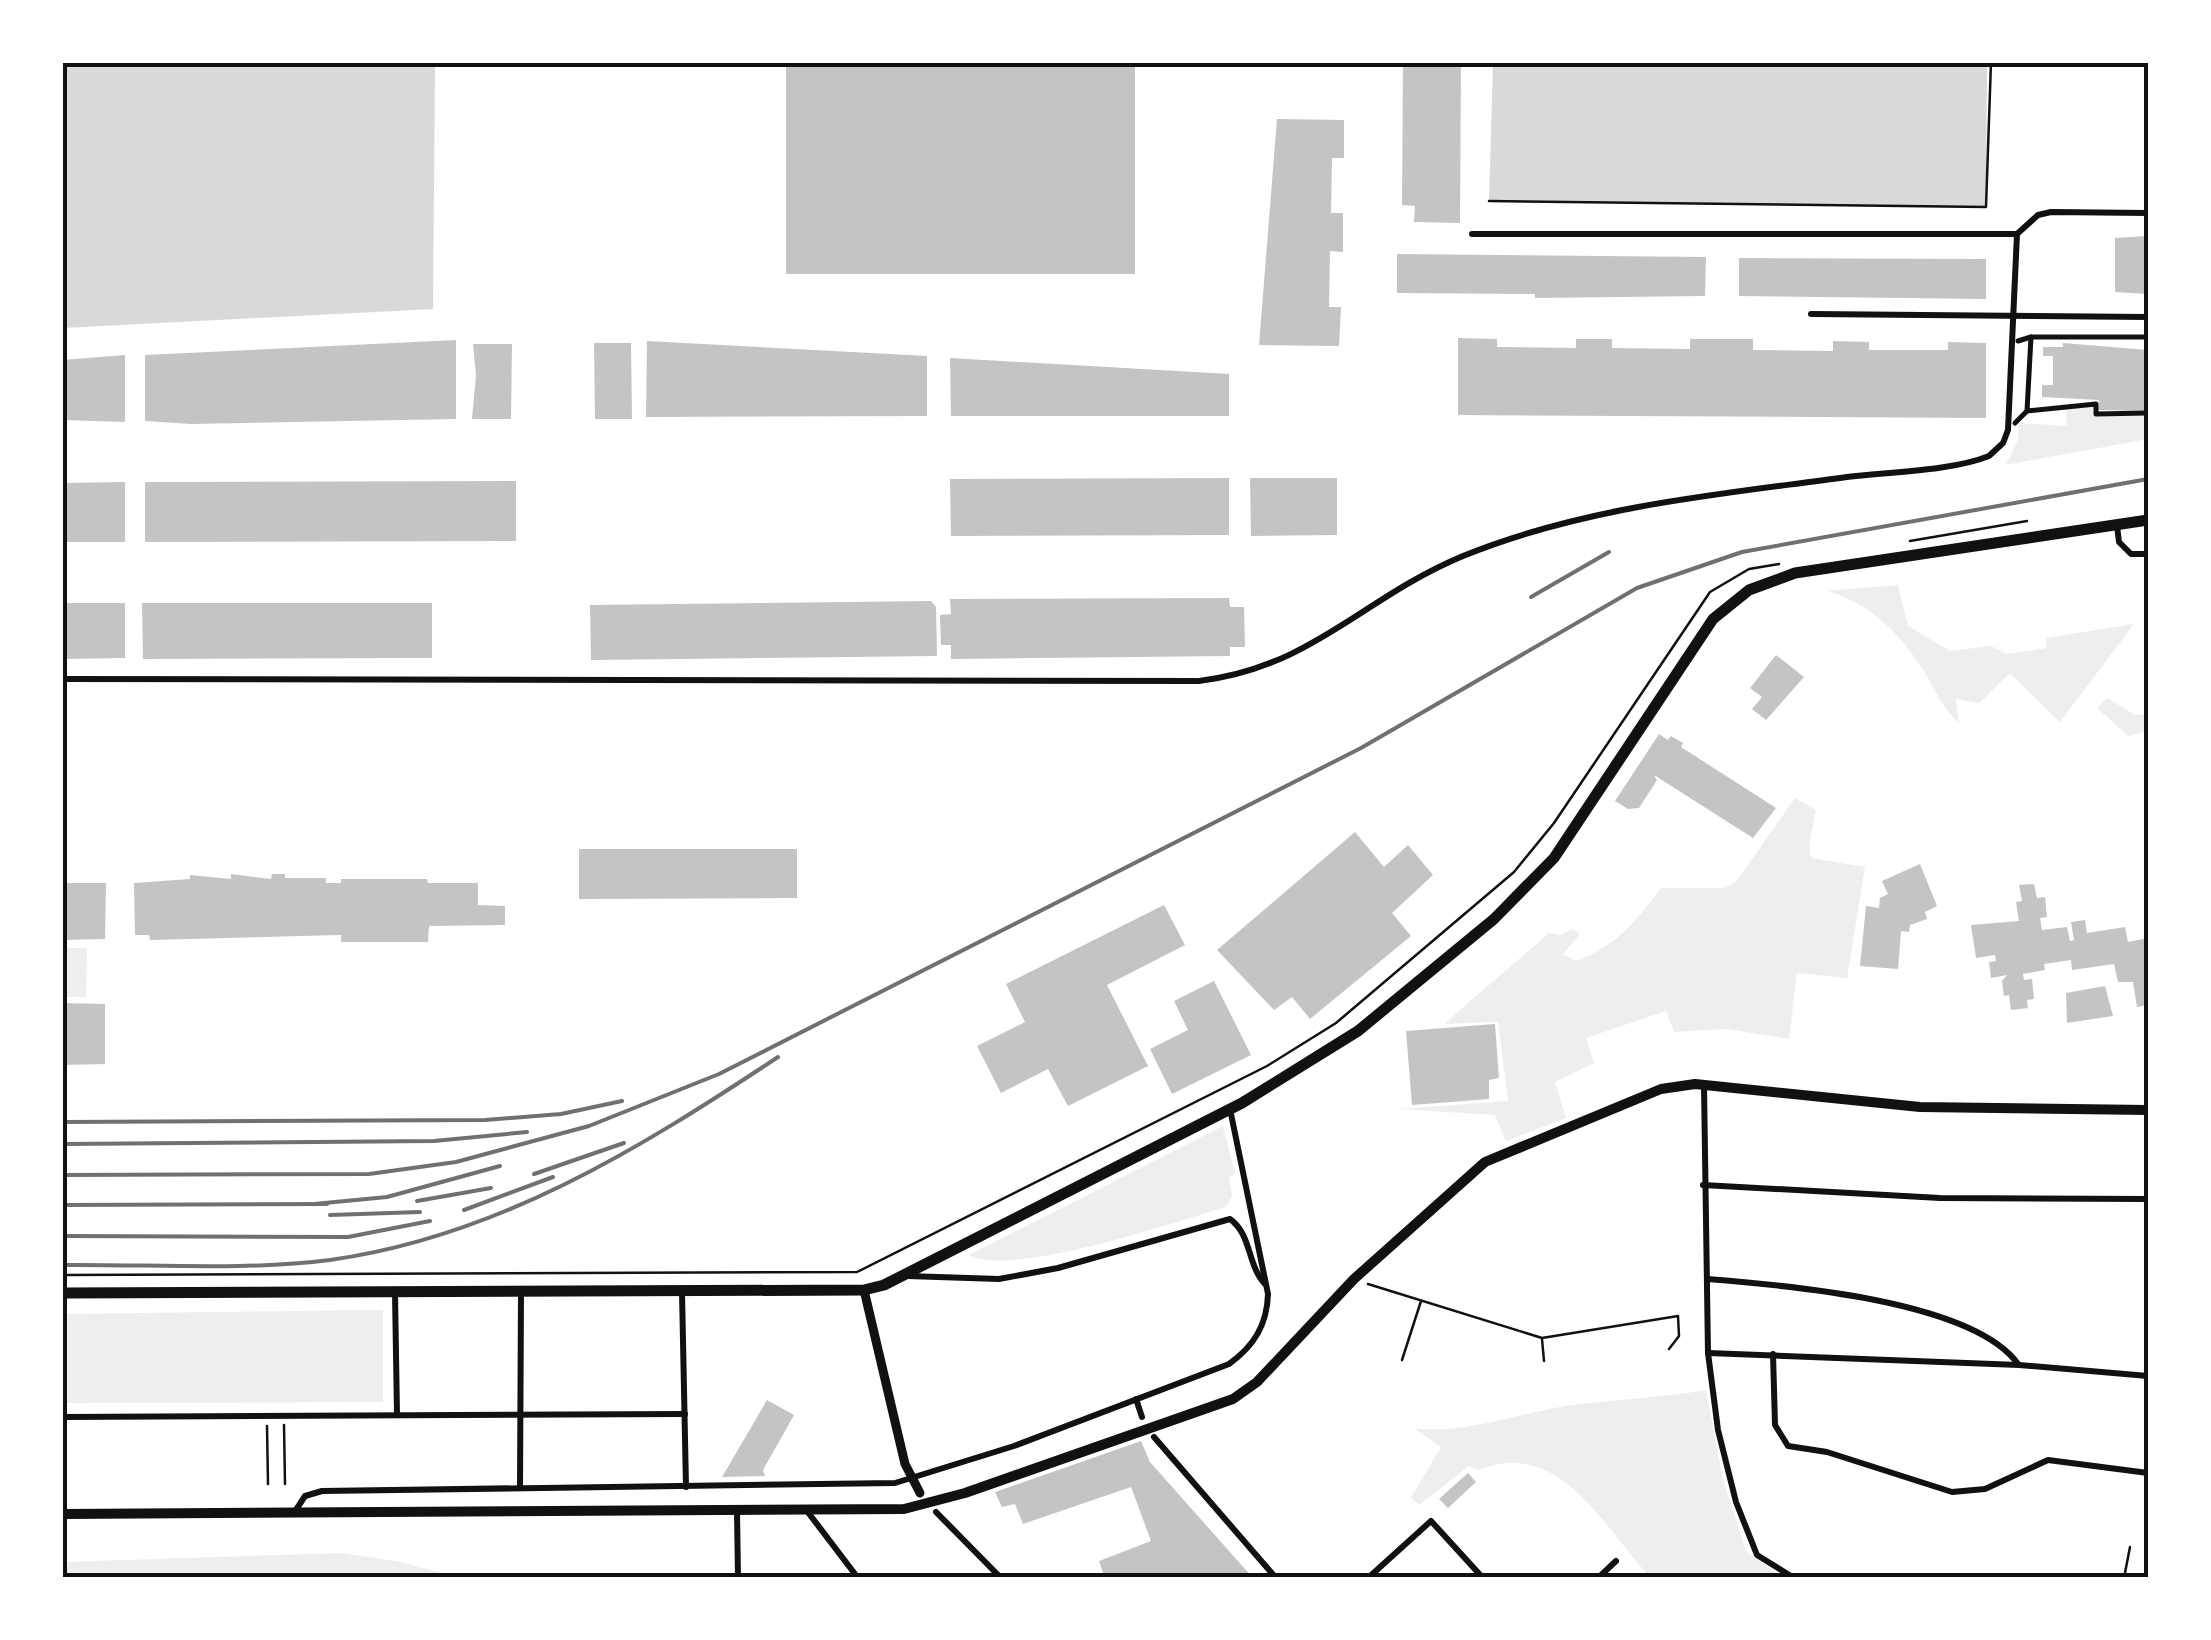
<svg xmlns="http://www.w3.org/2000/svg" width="2211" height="1640" viewBox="0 0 2211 1640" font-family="'Crimson Pro',serif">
<rect width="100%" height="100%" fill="#fff"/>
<g fill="#eee">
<path d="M 2093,406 L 2094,416 L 2148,416 L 2148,439 L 2006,465 L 2018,439 L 2019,423 L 2067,426 L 2066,407 Z"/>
<path d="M 1898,585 L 1908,626 L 1950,651 L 1991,646 L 2007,654 L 2047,648 L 2046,638 L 2134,624 L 2060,722 L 2010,673 L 1979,703 L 1956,699 L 1959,723 C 1944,710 1938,695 1928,678 C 1904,637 1873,605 1828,591 Z"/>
<path d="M 2107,698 L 2135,715 L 2148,714 L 2148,731 L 2129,736 L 2097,708 Z"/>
<path d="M 1795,798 L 1816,810 L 1809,844 L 1811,858 L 1865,867 L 1847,978 L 1797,973 L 1789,1039 L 1727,1029 L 1674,1032 L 1666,1011 L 1586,1038 L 1594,1063 L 1555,1082 L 1566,1118 L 1506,1141 L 1495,1115 L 1400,1109 L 1508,1101 L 1498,1022 L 1444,1024 L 1549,933 L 1561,935 L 1573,929 L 1580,934 L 1563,954 L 1576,961 C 1617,946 1635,922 1661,888 L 1724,888 L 1736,882 Z"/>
<path d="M 62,948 L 87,948 L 86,997 L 63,997 Z"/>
<path d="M 1223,1126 L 1235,1174 L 1229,1177 L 1232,1196 L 1226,1207 C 1174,1222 1012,1278 969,1255 Z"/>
<path d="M 383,1310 L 383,1402 L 63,1403 L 63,1314 Z"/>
<path d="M 1706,1390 L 1723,1480 L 1746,1551 L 1780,1577 L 1650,1577 C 1603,1527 1560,1437 1478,1470 L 1469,1466 L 1419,1505 L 1411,1498 L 1441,1447 L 1414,1428 C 1456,1436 1524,1412 1567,1406 C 1614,1399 1660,1398 1706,1390 Z"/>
<path d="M 342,1553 L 401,1562 L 455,1577 L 63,1577 L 63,1562 Z"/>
</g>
<g fill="#d9d9d9">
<path d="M 63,62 L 435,63 L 433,309 L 63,328 Z"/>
<path d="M 1493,63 L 1987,63 L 1986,207 L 1489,201 Z"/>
</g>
<g fill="#c4c4c4">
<rect x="786" y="62" width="349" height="212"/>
<path d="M 1403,62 L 1461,62 L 1460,223 L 1414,222 L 1415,206 L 1402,205 Z"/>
<path d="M 1277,119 L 1344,120 L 1344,158 L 1332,158 L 1331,213 L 1343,213 L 1343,252 L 1330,251 L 1329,307 L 1341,307 L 1339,346 L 1259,345 Z"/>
<path d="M 2148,236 L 2148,294 L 2115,292 L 2115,238 Z"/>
<path d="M 1397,254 L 1706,257 L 1705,296 L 1535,298 L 1535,294 L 1397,293 Z"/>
<path d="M 1739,258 L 1986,259 L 1986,299 L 1739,296 Z"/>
<path d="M 1458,338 L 1497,339 L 1497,347 L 1576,348 L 1576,339 L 1612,339 L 1612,348 L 1690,349 L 1690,339 L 1753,339 L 1753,350 L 1833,351 L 1833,341 L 1869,342 L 1869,350 L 1948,350 L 1948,342 L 1986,343 L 1986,418 L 1458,415 Z"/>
<path d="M 456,340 L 456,419 L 191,424 L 145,421 L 145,355 Z"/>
<path d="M 647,341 L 927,356 L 927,416 L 646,417 Z"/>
<path d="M 594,343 L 631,343 L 632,419 L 595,419 Z"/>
<path d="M 2063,343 L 2148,350 L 2148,411 L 2098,410 L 2099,400 L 2042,397 L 2042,385 L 2053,385 L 2053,356 L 2043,356 L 2043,347 L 2063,347 Z"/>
<path d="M 473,344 L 512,344 L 511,419 L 472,419 L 476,375 Z"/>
<path d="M 125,355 L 125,422 L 62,420 L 62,360 Z"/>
<path d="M 950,358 L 1229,374 L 1229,416 L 951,416 Z"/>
<path d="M 1229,478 L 1229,535 L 951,536 L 950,479 Z"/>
<path d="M 1250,478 L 1337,478 L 1337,535 L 1251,536 Z"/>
<path d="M 516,481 L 516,541 L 145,542 L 145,482 Z"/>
<path d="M 125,482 L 125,542 L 62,542 L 62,483 Z"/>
<path d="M 1229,598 L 1230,607 L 1244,607 L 1245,647 L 1230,647 L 1230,656 L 951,659 L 951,645 L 941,645 L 940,615 L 951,614 L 950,599 Z"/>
<path d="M 931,601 L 936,607 L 937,656 L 591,660 L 590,605 Z"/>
<path d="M 62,603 L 125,603 L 125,658 L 62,659 Z"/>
<path d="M 142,603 L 432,603 L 432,658 L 143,659 Z"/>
<path d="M 1776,655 L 1804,677 L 1766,720 L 1752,709 L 1762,697 L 1750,688 Z"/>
<path d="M 1659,734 L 1668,740 L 1671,736 L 1683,743 L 1681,747 L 1776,808 L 1753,838 L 1654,775 L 1657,780 L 1639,808 L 1628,809 L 1615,801 Z"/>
<path d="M 1355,832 L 1384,867 L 1408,845 L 1433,875 L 1392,913 L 1411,936 L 1310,1019 L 1292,997 L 1274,1010 L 1217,950 Z"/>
<path d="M 579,849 L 797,849 L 797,898 L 579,899 Z"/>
<path d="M 1920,864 L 1937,906 L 1925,912 L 1927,919 L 1910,925 L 1909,932 L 1901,931 L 1898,969 L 1860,966 L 1866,906 L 1879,908 L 1880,898 L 1888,894 L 1882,881 Z"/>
<path d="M 231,874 L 271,879 L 272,874 L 285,874 L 285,878 L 326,878 L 326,883 L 341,883 L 341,879 L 427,879 L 428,883 L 478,883 L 478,905 L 505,906 L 505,925 L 429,926 L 428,942 L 341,942 L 341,935 L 150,940 L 149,935 L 135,935 L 134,883 L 190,879 L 190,875 L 231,879 Z"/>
<path d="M 62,883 L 106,883 L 105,939 L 62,940 Z"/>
<path d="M 2034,884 L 2037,898 L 2045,897 L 2047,917 L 2040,918 L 2042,930 L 2067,927 L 2070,941 L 2074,940 L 2071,922 L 2085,920 L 2087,933 L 2125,927 L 2128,942 L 2148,938 L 2148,1005 L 2137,1007 L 2133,982 L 2118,982 L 2114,964 L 2072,970 L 2071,960 L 2044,964 L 2045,970 L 2023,974 L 2024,980 L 2032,979 L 2034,999 L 2027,1000 L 2028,1008 L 2011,1010 L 2009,995 L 2004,996 L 2002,981 L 2007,975 L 1991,978 L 1989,962 L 1996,961 L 1995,955 L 1976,958 L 1971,925 L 2019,921 L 2016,902 L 2022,901 L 2019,885 Z"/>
<path d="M 1164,905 L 1185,945 L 1107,985 L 1148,1066 L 1068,1106 L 1048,1069 L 1001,1093 L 977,1046 L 1025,1022 L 1006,984 Z"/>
<path d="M 1214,981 L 1251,1055 L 1172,1094 L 1150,1049 L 1188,1030 L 1174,1001 Z"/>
<path d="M 2105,986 L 2113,1016 L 2067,1023 L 2066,993 Z"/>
<path d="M 62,1003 L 105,1004 L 105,1064 L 62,1065 Z"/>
<path d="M 1495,1024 L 1499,1078 L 1489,1080 L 1489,1099 L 1412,1105 L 1406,1031 Z"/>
<path d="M 767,1400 L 794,1415 L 763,1470 L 765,1476 L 722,1477 Z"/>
<path d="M 1141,1441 L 1150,1462 L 1253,1578 L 1105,1578 L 1099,1561 L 1151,1541 L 1131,1487 L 1023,1524 L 1015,1504 L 1002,1507 L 995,1492 Z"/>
<path d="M 1468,1473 L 1476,1482 L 1448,1508 L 1439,1499 Z"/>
</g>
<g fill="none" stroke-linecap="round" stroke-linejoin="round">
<g stroke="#111" stroke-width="2.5">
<path d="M 1489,201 L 1986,207 L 1991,62"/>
<path d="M 1910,541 L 2027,521"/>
<path d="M 62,1275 L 857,1272 L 1267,1066 L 1336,1023 L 1514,872 L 1554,823 L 1710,592 L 1749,569 L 1779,564"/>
<path d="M 1368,1284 L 1542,1338 L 1678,1316 L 1679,1336 L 1669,1349"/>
<path d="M 1542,1339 L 1544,1361"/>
<path d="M 1402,1360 L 1421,1301"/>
<path d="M 284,1425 L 285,1484"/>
<path d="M 267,1426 L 268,1484"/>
<path d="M 2124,1578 L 2130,1547"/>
</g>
<g stroke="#111" stroke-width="5">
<path d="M 2018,341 L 2031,337 L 2148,337"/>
<path d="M 2027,411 L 2096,404 L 2096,414 L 2148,413"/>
<path d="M 2015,423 L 2027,411 L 2031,337"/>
</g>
<g stroke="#111" stroke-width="6">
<path d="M 1472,234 L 2017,234"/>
<path d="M 1811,314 L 2148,317"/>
<path d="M 2117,526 L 2119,542 L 2131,554 L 2148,554"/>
<path d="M 62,679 L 1199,681 C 1313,667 1362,598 1463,556 C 1586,506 1716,495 1847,477 C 1889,472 1952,471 1989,456 L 2003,443 L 2008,430 L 2017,234 L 2038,215 L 2051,212 L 2148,213"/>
<path d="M 1704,1086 L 1708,1353 L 1718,1430 L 1736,1502 L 1757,1555 L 1794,1578"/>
<path d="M 1703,1185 L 1940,1198 L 2148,1199"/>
<path d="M 907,1276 L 999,1279 L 1058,1268 L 1230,1219 C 1252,1235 1247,1265 1265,1284"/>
<path d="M 1707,1279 C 1783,1285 1972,1300 2018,1364"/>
<path d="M 682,1292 L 686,1487"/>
<path d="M 395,1293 L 397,1415"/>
<path d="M 1708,1353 L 2019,1365 L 2148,1376"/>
<path d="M 1773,1354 L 1775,1425 L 1788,1446 L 1827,1452 L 1952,1492 L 1985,1489 L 2048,1460 L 2148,1473"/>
<path d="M 1136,1399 L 1142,1417"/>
<path d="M 62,1417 L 685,1414"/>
<path d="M 1154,1437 L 1276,1578"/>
<path d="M 520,1488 L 521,1292"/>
<path d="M 737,1511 L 738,1578"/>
<path d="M 807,1511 L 858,1578"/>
<path d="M 936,1512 L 1001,1578"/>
<path d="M 294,1513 L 305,1496 L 322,1491 L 895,1483 L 1014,1446 L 1229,1364 C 1254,1346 1267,1325 1268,1294 L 1230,1109"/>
<path d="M 1368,1578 L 1431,1521 L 1483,1578"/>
<path d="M 1598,1578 L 1616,1561"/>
</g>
<path stroke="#111" stroke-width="9" d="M 864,1290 L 905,1464 L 920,1493"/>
<path stroke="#111" stroke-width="10" d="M 62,1514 L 904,1509 L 965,1493 L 1233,1399 L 1257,1382 L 1354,1279 L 1485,1162 L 1661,1089 L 1695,1084 L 1920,1107 L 2148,1110"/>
<path stroke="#111" stroke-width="11" d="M 62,1293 L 864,1290 L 884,1285 L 1242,1103 L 1358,1031 L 1494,919 L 1554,858 L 1713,619 L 1749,590 L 1795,573 L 2148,520"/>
<g stroke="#707070" stroke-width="4">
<path d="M 1531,597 L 1609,552"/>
<path d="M 62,1122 L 485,1120 L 561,1114 L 622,1101"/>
<path d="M 62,1144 L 434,1141 L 527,1132"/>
<path d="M 534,1174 L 624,1143"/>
<path d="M 62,1175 L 369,1174 L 456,1162 L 589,1126 L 719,1074 L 1361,748 L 1637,588 L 1742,552 L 2148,479"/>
<path d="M 417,1201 L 491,1188"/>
<path d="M 314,1204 L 387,1197 L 500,1166"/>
<path d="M 62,1205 L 327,1204"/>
<path d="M 464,1210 L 553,1177"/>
<path d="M 330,1215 L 420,1212"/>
<path d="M 62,1236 L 348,1237 L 430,1221"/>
<path d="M 62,1265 C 150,1264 243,1271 330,1260 C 497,1237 641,1148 778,1057"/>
</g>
</g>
<rect width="2211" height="1640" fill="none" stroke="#ffffff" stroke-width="130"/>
<rect x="65" y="65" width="2081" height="1510" fill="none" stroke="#111" stroke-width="4"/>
</svg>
